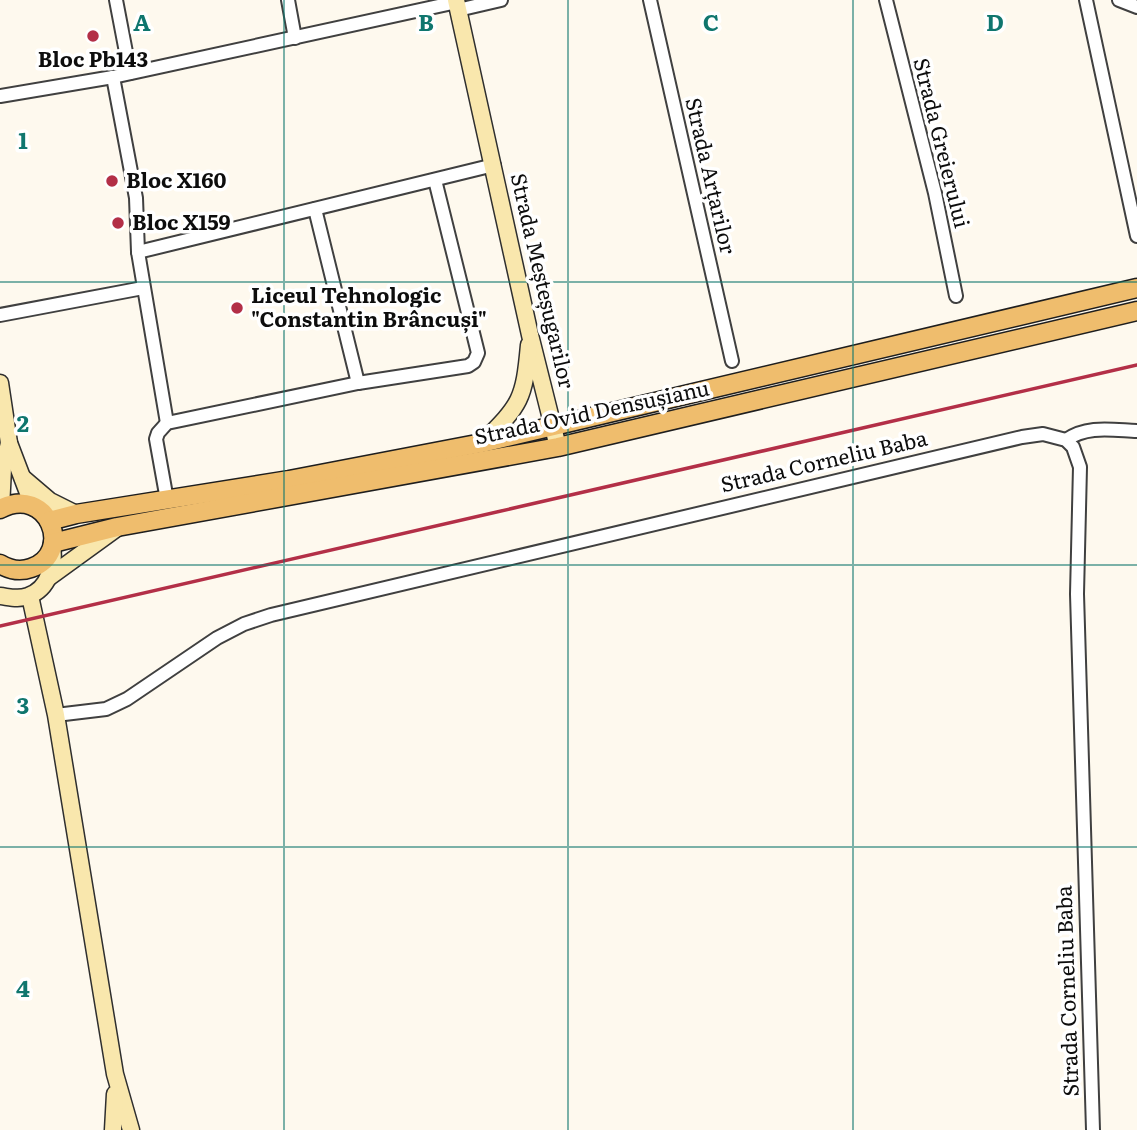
<svg xmlns="http://www.w3.org/2000/svg" width="1137" height="1130" viewBox="0 0 1137 1130" font-family="Literata,serif">
<rect width="100%" height="100%" fill="#fef9ee"/>
<g fill="none" stroke-linecap="round" stroke-linejoin="round">
<g stroke="#404040" stroke-width="16">
<g id="street">
<path d="M 116,0 L 130,73"/>
<path d="M 288,0 L 295,38"/>
<path d="M 650,0 L 732,361"/>
<path d="M 886,0 L 935,193 L 956,296"/>
<path d="M 1086,0 L 1137,236"/>
<path d="M 1119,0 L 1137,7"/>
<path d="M 458,10 L 501,0"/>
<path d="M 113,77 L 136,198 L 138,252 L 167,423"/>
<path d="M 0,96 L 113,77 L 457,2"/>
<path d="M 315,209 L 358,383"/>
<path d="M 138,252 L 494,165"/>
<path d="M 0,315 L 143,288"/>
<path d="M 1066,440 C 1087,425 1112,430 1137,431"/>
<path d="M 167,500 L 156,439 L 158,433 L 167,423 L 358,383 L 468,366 L 474,362 L 478,353 L 435,180"/>
<path d="M 56,715 L 106,709 L 127,699 L 217,638 L 244,624 L 271,615 L 1022,437 L 1043,434 L 1066,440 L 1073,447 L 1080,467 L 1077,594 L 1093,1130"/>
</g>
</g>
<g stroke="#2f2f2f" stroke-width="19">
<g id="secondary">
<path d="M 456,0 L 530,335 L 558,447"/>
<path d="M 0,383 L 9,443 L 33,506"/>
<path d="M 482,443 C 521,404 524,400 529,345"/>
<path d="M 23,478 L 50,501 L 76,514"/>
<path d="M 1,508 L 3,468 L 9,443"/>
<path d="M 48,578 L 117,528"/>
<path d="M 0,596 C 9,597 19,600 28,596 C 49,589 55,565 52,545"/>
<path d="M 30,596 L 56,715 L 115,1074 L 131,1130"/>
<path d="M 113,1130 L 115,1094"/>
</g>
</g>
<g stroke="#1e1e1e" stroke-width="21">
<g id="primary">
<path d="M 0,509 C 48,484 75,553 31,568 C 20,572 10,570 0,564"/>
<path d="M 49,521 L 76,514 L 289,480 L 482,443 L 1137,288"/>
<path d="M 53,543 L 117,527 L 558,447 L 1137,311"/>
</g>
</g>
<use href="#street" stroke="#fff" stroke-width="12"/>
<use href="#secondary" stroke="#f9e7ad" stroke-width="16"/>
<use href="#primary" stroke="#efbd6d" stroke-width="18"/>
<path stroke="#b32f47" stroke-width="3.5" d="M 0,626 L 1137,365"/>
</g>
<path fill="none" stroke="#0f766e" stroke-width="2" stroke-opacity="0.55" d="M 284,0 L 284,1130M 568,0 L 568,1130M 853,0 L 853,1130M 0,282 L 1137,282M 0,565 L 1137,565M 0,847 L 1137,847"/>
<g fill="#b32f47" stroke="#fff" stroke-width="2.5">
<circle cx="93" cy="36" r="7"/>
<circle cx="112" cy="181" r="7"/>
<circle cx="118" cy="223" r="7"/>
<circle cx="237" cy="308" r="7"/>
</g>
<g text-anchor="middle" stroke-width="7" stroke-linejoin="round" paint-order="stroke">
<g font-size="21" font-weight="bold" fill="#0d0d0d" stroke="#fff" text-anchor="start">
<text x="93" y="67" text-anchor="middle">Bloc Pb143</text>
<text x="126" y="188">Bloc X160</text>
<text x="132" y="230">Bloc X159</text>
<text x="251" y="303">Liceul Tehnologic<tspan x="251" dy="24">"Constantin Brâncuși"</tspan></text>
</g>
<g font-size="21" fill="#0d0d0d" stroke="#fff">
<text transform="translate(941 143) rotate(76)" y="7">Strada Greierului</text>
<text transform="translate(710 176) rotate(77)" y="7">Strada Arțarilor</text>
<text transform="translate(542 281) rotate(77)" y="7">Strada Meșteșugarilor</text>
<text transform="translate(592 413) rotate(-12)" y="7">Strada Ovid Densușianu</text>
<text transform="translate(824 462) rotate(-13)" y="7">Strada Corneliu Baba</text>
<text transform="translate(1068 991) rotate(-92)" y="7">Strada Corneliu Baba</text>
</g>
</g>
<g font-size="23" text-anchor="middle" font-weight="bold" fill="#0f766e" stroke="#fff" stroke-width="7" stroke-linejoin="round" paint-order="stroke">
<text x="142" y="31">A</text>
<text x="426" y="31">B</text>
<text x="711" y="31">C</text>
<text x="995" y="31">D</text>
<text x="23" y="149">1</text>
<text x="23" y="432">2</text>
<text x="23" y="714">3</text>
<text x="23" y="997">4</text>
</g>
</svg>
